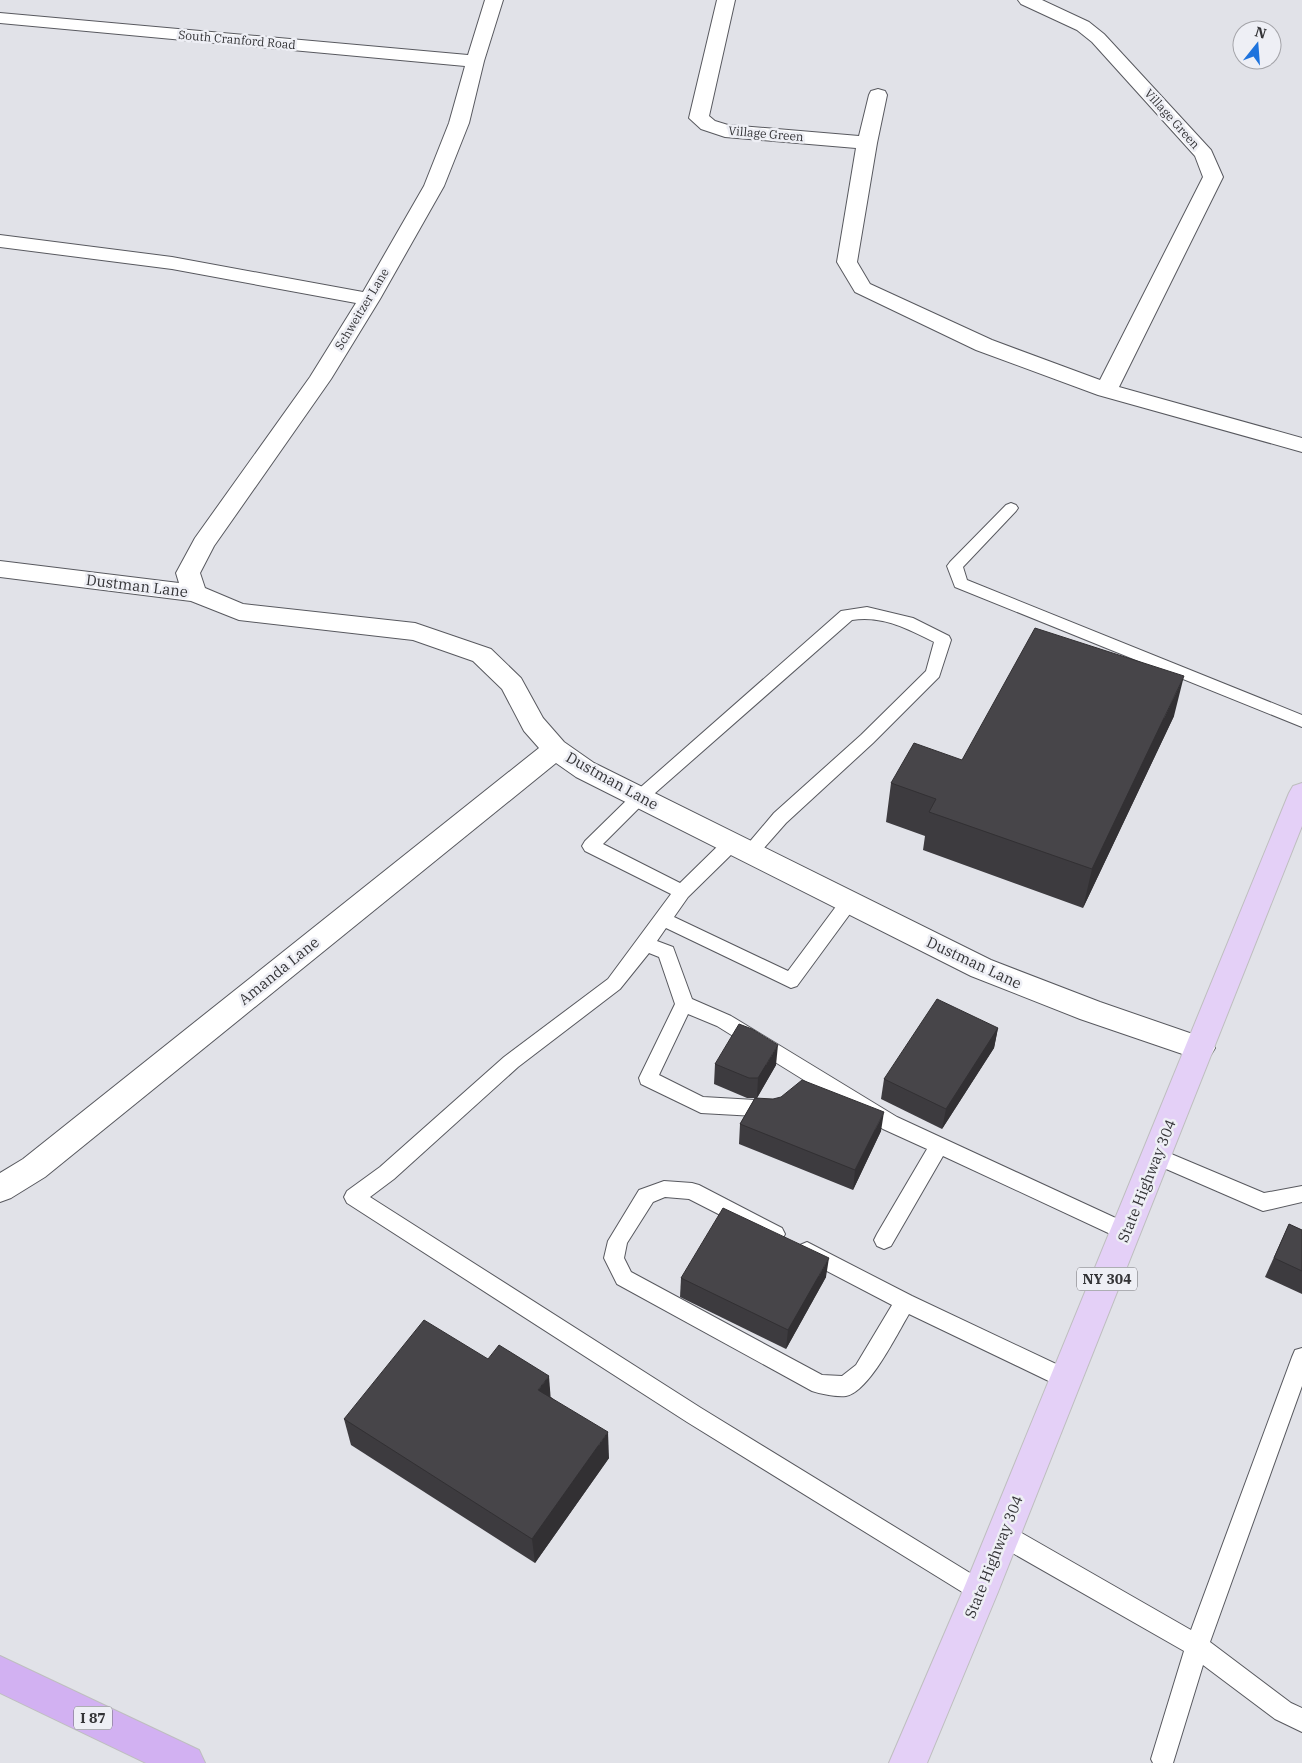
<svg xmlns="http://www.w3.org/2000/svg" width="1302" height="1763" viewBox="0 0 1302 1763" font-family="'IBM Plex Serif',serif">
<rect width="100%" height="100%" fill="#e1e2e8"/>
<g fill="none" stroke-linecap="round" stroke-linejoin="round">
<g stroke="#58595f" stroke-width="2">
<g id="service">
<path d="M 1011,503 L 1016,505 L 1018,508 L 1016,511 L 963,567 L 967,580 L 1302,715 L 1302,727 L 955,587 L 947,566 L 950,562 L 1006,505 Z"/>
<path d="M 867,607 L 913,618 L 949,636 L 951,640 L 939,677 L 873,743 L 786,823 L 756,857 L 750,859 L 744,857 L 741,852 L 774,813 L 861,735 L 926,671 L 934,642 C 908,629 882,615 852,620 L 646,801 L 603,844 L 680,883 L 726,838 L 732,837 L 738,838 L 741,843 L 738,848 L 688,897 L 674,917 L 788,971 L 843,897 L 849,895 L 855,897 L 858,902 L 855,907 L 797,986 L 791,988 L 666,928 L 657,941 L 673,947 L 692,999 L 731,1016 L 897,1117 L 1133,1226 L 1136,1232 L 1133,1238 L 1126,1241 L 1119,1238 L 943,1156 L 891,1246 L 884,1249 L 877,1246 L 874,1240 L 877,1234 L 927,1149 L 883,1129 L 717,1026 L 688,1014 L 659,1075 L 703,1097 L 773,1101 L 780,1103 L 783,1109 L 780,1115 L 773,1117 L 701,1113 L 641,1084 L 639,1078 L 675,1004 L 659,957 L 649,953 L 620,989 L 518,1067 L 394,1179 L 370,1197 L 701,1408 L 988,1584 L 991,1592 L 988,1600 L 980,1603 L 687,1422 L 347,1203 L 344,1197 L 347,1191 L 380,1167 L 504,1057 L 608,979 L 671,894 L 585,851 L 582,846 L 585,841 L 634,793 L 841,611 Z"/>
<path d="M 1157,1148 L 1264,1193 L 1302,1186 L 1302,1202 L 1263,1211 L 1256,1208 L 1150,1162 L 1147,1156 L 1150,1150 Z"/>
<path d="M 664,1181 L 692,1183 L 699,1185 L 782,1228 L 785,1234 L 782,1240 L 775,1243 L 689,1199 L 665,1197 L 653,1202 L 627,1243 L 624,1258 L 631,1272 L 822,1375 L 842,1376 L 856,1365 L 892,1305 L 800,1257 L 797,1251 L 800,1245 L 807,1242 L 912,1296 L 1073,1372 L 1076,1379 L 1073,1386 L 1066,1389 L 1059,1386 L 909,1314 C 897,1334 869,1392 846,1396 C 836,1397 821,1394 812,1391 L 617,1284 L 604,1258 L 608,1241 L 639,1190 Z"/>
<path d="M 1302,1348 L 1302,1386 L 1210,1642 L 1291,1703 L 1302,1708 L 1302,1732 L 1275,1719 L 1203,1665 L 1173,1763 L 1153,1763 L 1151,1759 L 1184,1651 L 995,1543 L 992,1535 L 995,1527 L 1003,1524 L 1011,1527 L 1191,1630 L 1292,1357 L 1295,1350 Z"/>
</g>
</g>
<g stroke="#58595f" stroke-width="2">
<g id="minor">
<path d="M 485,0 L 503,0 L 484,61 L 469,123 L 444,186 L 380,299 L 331,379 L 214,546 L 200,573 L 205,588 L 243,604 L 415,623 L 491,649 L 521,678 L 543,718 L 564,742 L 594,763 L 991,960 L 1100,1002 L 1210,1040 L 1215,1048 L 1210,1056 L 1200,1060 L 1080,1019 L 971,976 L 576,777 L 556,763 L 45,1177 L 11,1198 L 0,1202 L 0,1173 L 23,1159 L 539,748 L 524,731 L 502,689 L 473,661 L 413,640 L 239,620 L 191,601 L 0,577 L 0,561 L 179,583 L 176,573 L 195,538 L 310,377 L 356,303 L 172,269 L 0,247 L 0,235 L 172,257 L 363,292 L 424,186 L 449,123 L 465,66 L 0,23 L 0,13 L 468,55 Z"/>
<path d="M 717,0 L 735,0 L 709,116 L 715,121 L 728,125 L 859,136 L 869,95 L 871,91 L 878,89 L 885,91 L 887,95 L 877,143 L 857,262 L 870,284 L 992,340 L 1100,380 L 1203,177 L 1195,156 L 1092,42 L 1077,30 L 1021,4 L 1018,0 L 1042,0 L 1089,22 L 1104,34 L 1211,150 L 1223,177 L 1119,387 L 1302,438 L 1302,452 L 1098,395 L 976,350 L 855,292 L 837,262 L 856,148 L 725,137 L 701,129 L 689,118 Z"/>
</g>
</g>
<g stroke="#bebebf" stroke-width="2">
<path id="primary" d="M 1302,783 L 1302,826 L 998,1592 L 927,1763 L 889,1763 L 964,1588 L 1289,793 L 1293,786 Z"/>
</g>
<g stroke="#bebebf" stroke-width="2">
<path id="motorway" d="M 0,1656 L 199,1750 L 205,1763 L 146,1763 L 0,1693 Z"/>
</g>
<use href="#service" fill="#fff" fill-rule="evenodd"/>
<use href="#minor" fill="#fff" fill-rule="evenodd"/>
<use href="#primary" fill="#e4d0f7" fill-rule="evenodd"/>
<use href="#motorway" fill="#d2b1f2" fill-rule="evenodd"/>
</g>
<g fill="#3d3b3f">
<path d="M 1174,716 L 1083,908 L 923,850 L 925,836 L 886,822 L 891,783 L 962,760 Z"/>
<path d="M 998,1028 L 994,1048 L 942,1129 L 881,1099 L 884,1079 Z"/>
<path d="M 715,1064 L 776,1065 L 757,1098 L 881,1131 L 853,1190 L 739,1144 L 740,1124 L 755,1098 L 747,1098 L 714,1084 Z"/>
<path d="M 1289,1224 L 1302,1230 L 1302,1294 L 1265,1277 Z"/>
<path d="M 826,1277 L 786,1349 L 680,1297 L 681,1278 Z"/>
<path d="M 551,1397 L 609,1458 L 535,1563 L 351,1445 L 344,1419 Z"/>
</g>
<g fill="#323033">
<path d="M 1184,676 L 1174,716 L 1083,908 L 1092,869 Z"/>
<path d="M 998,1028 L 994,1048 L 942,1129 L 946,1109 Z"/>
<path d="M 778,1045 L 776,1065 L 757,1098 L 758,1078 Z"/>
<path d="M 884,1112 L 881,1131 L 853,1190 L 855,1170 Z"/>
<path d="M 829,1258 L 826,1277 L 786,1349 L 788,1330 Z"/>
<path d="M 549,1376 L 551,1402 L 538,1390 Z"/>
<path d="M 608,1432 L 609,1458 L 535,1563 L 532,1539 Z"/>
</g>
<g fill="#474549" stroke="#323033">
<path d="M 1035,628 L 1184,676 L 1092,869 L 929,812 L 936,799 L 891,783 L 914,743 L 962,760 Z"/>
<path d="M 937,999 L 998,1028 L 946,1109 L 884,1079 Z"/>
<path d="M 739,1024 L 752,1029 L 778,1045 L 758,1078 L 749,1078 L 715,1064 Z"/>
<path d="M 802,1080 L 884,1112 L 855,1170 L 740,1124 L 755,1098 L 773,1099 L 781,1097 Z"/>
<path d="M 723,1208 L 829,1258 L 788,1330 L 681,1278 Z"/>
<path d="M 1289,1224 L 1302,1230 L 1302,1271 L 1274,1258 Z"/>
<path d="M 424,1320 L 488,1359 L 499,1345 L 549,1376 L 538,1390 L 608,1432 L 532,1539 L 344,1419 Z"/>
</g>
<g text-anchor="middle" stroke-width="5" stroke-linejoin="round" paint-order="stroke">
<g font-size="12" fill="#343437" stroke="#eeeff5">
<text transform="translate(237 40) rotate(5)" y="4">South Cranford Road</text>
<text transform="translate(1172 119) rotate(48)" y="4">Village Green</text>
<text transform="translate(766 134) rotate(5)" y="4">Village Green</text>
<text transform="translate(362 309) rotate(-59)" y="4">Schweitzer Lane</text>
</g>
<g fill="#eeeff5" stroke="#6c6c70" stroke-width="1">
<rect x="1077" y="1267.5" width="60" height="23" rx="4"/>
<rect x="74" y="1706.5" width="38" height="23" rx="4"/>
</g>
<g font-size="14" font-weight="bold" fill="#343437">
<text x="1107" y="1284">NY 304</text>
<text x="93" y="1723">I 87</text>
</g>
<g font-size="15" fill="#343437" stroke="#eeeff5">
<text transform="translate(137 586) rotate(7)" y="5">Dustman Lane</text>
<text transform="translate(612 781) rotate(29)" y="5">Dustman Lane</text>
<text transform="translate(974 963) rotate(25)" y="5">Dustman Lane</text>
<text transform="translate(279 971) rotate(-39)" y="5">Amanda Lane</text>
<text transform="translate(1147 1181) rotate(-68)" y="5">State Highway 304</text>
<text transform="translate(994 1557) rotate(-68)" y="5">State Highway 304</text>
</g>
</g>
<g transform="translate(1257 45) rotate(17)"><circle r="24" fill="#eeeff5" stroke="#a4a4a9"/>
<path d="M0-4L9 19L0 12L-9 19Z" fill="#1e73dd"/>
<text y="-8" font-size="14" font-weight="bold" text-anchor="middle" fill="#343437">N</text>
</g>
</svg>
